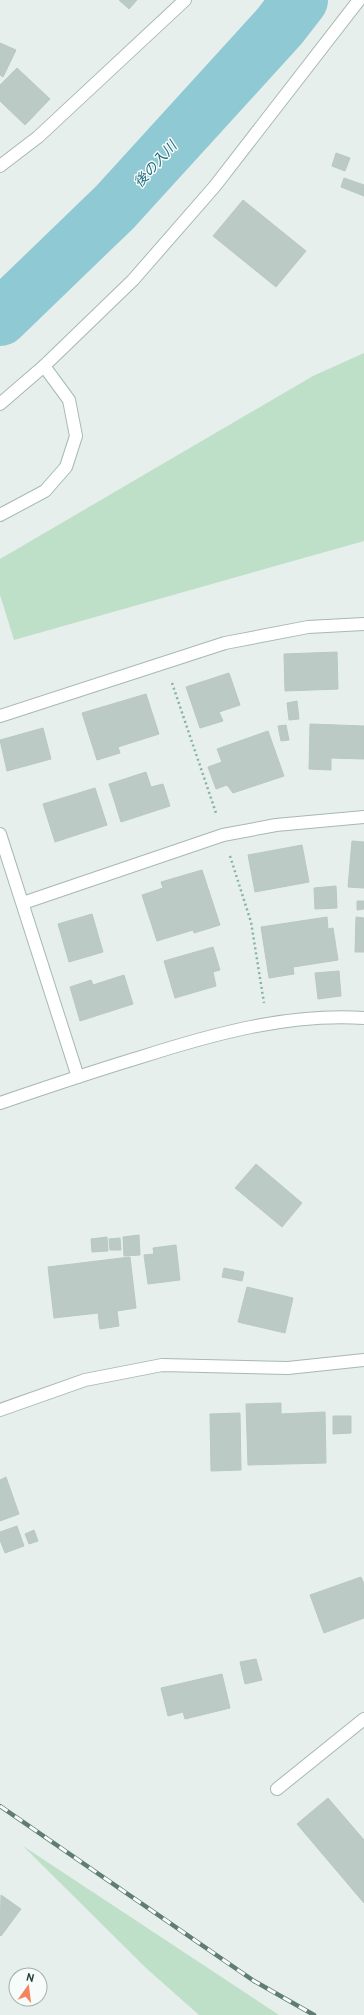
<svg xmlns="http://www.w3.org/2000/svg" width="364" height="2015" viewBox="0 0 364 2015" font-family="Overpass,'Noto Sans JP',sans-serif">
<rect width="100%" height="100%" fill="#e6efeb"/>
<g fill="#bfe0c8">
<path d="M 364,353 L 364,541 L 14,640 L 0,595 L 0,559 L 313,376 Z"/>
<path d="M 23,1846 L 279,2015 L 199,2015 L 146,1968 Z"/>
</g>
<g fill="none" stroke-linecap="round" stroke-linejoin="round">
<path stroke="#8ec9d4" stroke-width="56" d="M 0,318 L 115,207 L 279,27 L 300,0"/>
</g>
<g fill="#bbcac4" stroke="#b8c9c2">
<path d="M 119,0 L 137,0 L 129,9 Z"/>
<path d="M 0,43 L 16,50 L 3,77 L 0,75 Z"/>
<path d="M 17,68 L 50,99 L 25,125 L 0,101 L 0,85 Z"/>
<path d="M 336,153 L 350,158 L 345,171 L 332,166 Z"/>
<path d="M 344,178 L 364,185 L 364,196 L 341,187 Z"/>
<path d="M 243,200 L 306,251 L 276,287 L 213,236 Z"/>
<path d="M 337,652 L 338,689 L 285,691 L 284,654 Z"/>
<path d="M 229,673 L 240,705 L 219,712 L 223,721 L 200,728 L 186,687 Z"/>
<path d="M 146,694 L 159,734 L 118,747 L 120,753 L 97,760 L 82,713 Z"/>
<path d="M 297,701 L 299,719 L 289,720 L 287,703 Z"/>
<path d="M 310,724 L 364,726 L 364,759 L 331,758 L 331,770 L 309,769 Z"/>
<path d="M 286,725 L 289,740 L 281,741 L 278,726 Z"/>
<path d="M 43,728 L 51,759 L 7,771 L 0,740 Z"/>
<path d="M 268,731 L 284,776 L 233,793 L 227,785 L 216,789 L 208,767 L 222,762 L 217,749 Z"/>
<path d="M 146,772 L 151,787 L 163,784 L 170,806 L 121,822 L 109,784 Z"/>
<path d="M 95,788 L 107,825 L 55,842 L 43,804 Z"/>
<path d="M 352,841 L 364,842 L 364,888 L 348,887 Z"/>
<path d="M 302,845 L 309,882 L 255,892 L 248,855 Z"/>
<path d="M 202,870 L 220,925 L 194,933 L 193,930 L 157,941 L 142,895 L 163,888 L 161,882 Z"/>
<path d="M 336,886 L 337,908 L 315,909 L 314,888 Z"/>
<path d="M 357,901 L 364,901 L 364,909 L 357,910 Z"/>
<path d="M 92,914 L 103,952 L 69,962 L 58,924 Z"/>
<path d="M 327,917 L 328,929 L 333,928 L 338,960 L 293,967 L 294,974 L 269,978 L 261,927 Z"/>
<path d="M 356,917 L 364,918 L 364,952 L 355,952 Z"/>
<path d="M 213,947 L 220,970 L 213,972 L 216,986 L 175,998 L 164,961 Z"/>
<path d="M 339,971 L 341,996 L 318,999 L 315,973 Z"/>
<path d="M 124,975 L 133,1004 L 80,1021 L 70,987 L 91,980 L 93,985 Z"/>
<path d="M 256,1164 L 302,1203 L 282,1227 L 235,1188 Z"/>
<path d="M 139,1235 L 140,1255 L 124,1256 L 123,1237 Z"/>
<path d="M 107,1237 L 108,1251 L 92,1252 L 91,1239 Z"/>
<path d="M 120,1238 L 121,1250 L 110,1250 L 109,1239 Z"/>
<path d="M 176,1245 L 180,1280 L 148,1284 L 144,1255 L 154,1254 L 153,1248 Z"/>
<path d="M 130,1257 L 136,1308 L 117,1311 L 119,1326 L 100,1329 L 98,1313 L 54,1318 L 48,1267 Z"/>
<path d="M 224,1268 L 244,1272 L 242,1281 L 222,1277 Z"/>
<path d="M 247,1287 L 293,1298 L 285,1333 L 238,1322 Z"/>
<path d="M 281,1403 L 281,1414 L 325,1412 L 326,1463 L 248,1465 L 246,1404 Z"/>
<path d="M 240,1413 L 241,1470 L 211,1471 L 210,1414 Z"/>
<path d="M 333,1416 L 351,1416 L 351,1433 L 333,1434 Z"/>
<path d="M 6,1477 L 19,1514 L 0,1521 L 0,1480 Z"/>
<path d="M 17,1526 L 24,1546 L 5,1553 L 0,1540 L 0,1532 Z"/>
<path d="M 34,1530 L 38,1541 L 29,1544 L 25,1534 Z"/>
<path d="M 361,1577 L 364,1584 L 364,1618 L 324,1633 L 310,1595 Z"/>
<path d="M 256,1659 L 262,1680 L 245,1684 L 240,1662 Z"/>
<path d="M 222,1674 L 230,1708 L 185,1719 L 183,1712 L 168,1716 L 161,1688 Z"/>
<path d="M 328,1798 L 364,1840 L 364,1903 L 297,1824 Z"/>
<path d="M 1,1895 L 21,1909 L 1,1936 L 0,1935 Z"/>
</g>
<g fill="none" stroke-linecap="round" stroke-linejoin="round">
<g stroke="#a8b8b2" stroke-width="14">
<g id="street">
<path d="M 0,166 L 38,137 L 185,0"/>
<path d="M 0,404 L 44,366 L 133,280 L 215,186 L 359,0"/>
<path d="M 0,716 L 225,643 L 308,627 L 364,624"/>
<path d="M 0,834 L 78,1077"/>
<path d="M 23,903 L 223,835 L 276,825 L 364,817"/>
<path d="M 0,1103 C 47,1087 94,1071 141,1057 C 213,1034 288,1013 364,1018"/>
<path d="M 0,1410 L 85,1380 L 162,1365 L 288,1368 L 364,1360"/>
<path d="M 277,1789 L 364,1719"/>
</g>
</g>
<g stroke="#a4bbb3" stroke-width="14">
<path id="secondary" d="M 0,515 L 45,491 L 66,467 L 76,436 L 69,400 L 44,366"/>
</g>
<g stroke="#86b3a5" stroke-width="2.5" stroke-dasharray="2 3" stroke-linecap="butt">
<path d="M 172,683 L 216,813"/>
<path d="M 230,856 L 251,922 L 264,1003"/>
</g>
<use href="#street" stroke="#fff" stroke-width="12"/>
<use href="#secondary" stroke="#fff" stroke-width="12"/>
<g stroke="#5f7d75" stroke-width="4.5">
<path id="rail" d="M 0,1806 L 254,1981 L 314,2015"/>
</g>
<use href="#rail" stroke="#f7fbf9" stroke-width="3" stroke-dasharray="9" stroke-linecap="butt"/>
</g>
<g text-anchor="middle" stroke-width="3" stroke-linejoin="round" paint-order="stroke">
<g font-size="14" font-style="italic" fill="#1c6f80" stroke="#f7fbf9">
<text transform="translate(155 164) rotate(-48)" y="5">後の入川</text>
</g>
</g>
<g transform="translate(28 1987) rotate(14)"><circle r="19" fill="#f7fbf9" stroke="#a3b1ad"/>
<path d="M0-3L7 15L0 10L-7 15Z" fill="#f4845f"/>
<text y="-6" font-size="11" font-weight="bold" text-anchor="middle" fill="#24423a">N</text>
</g>
</svg>
